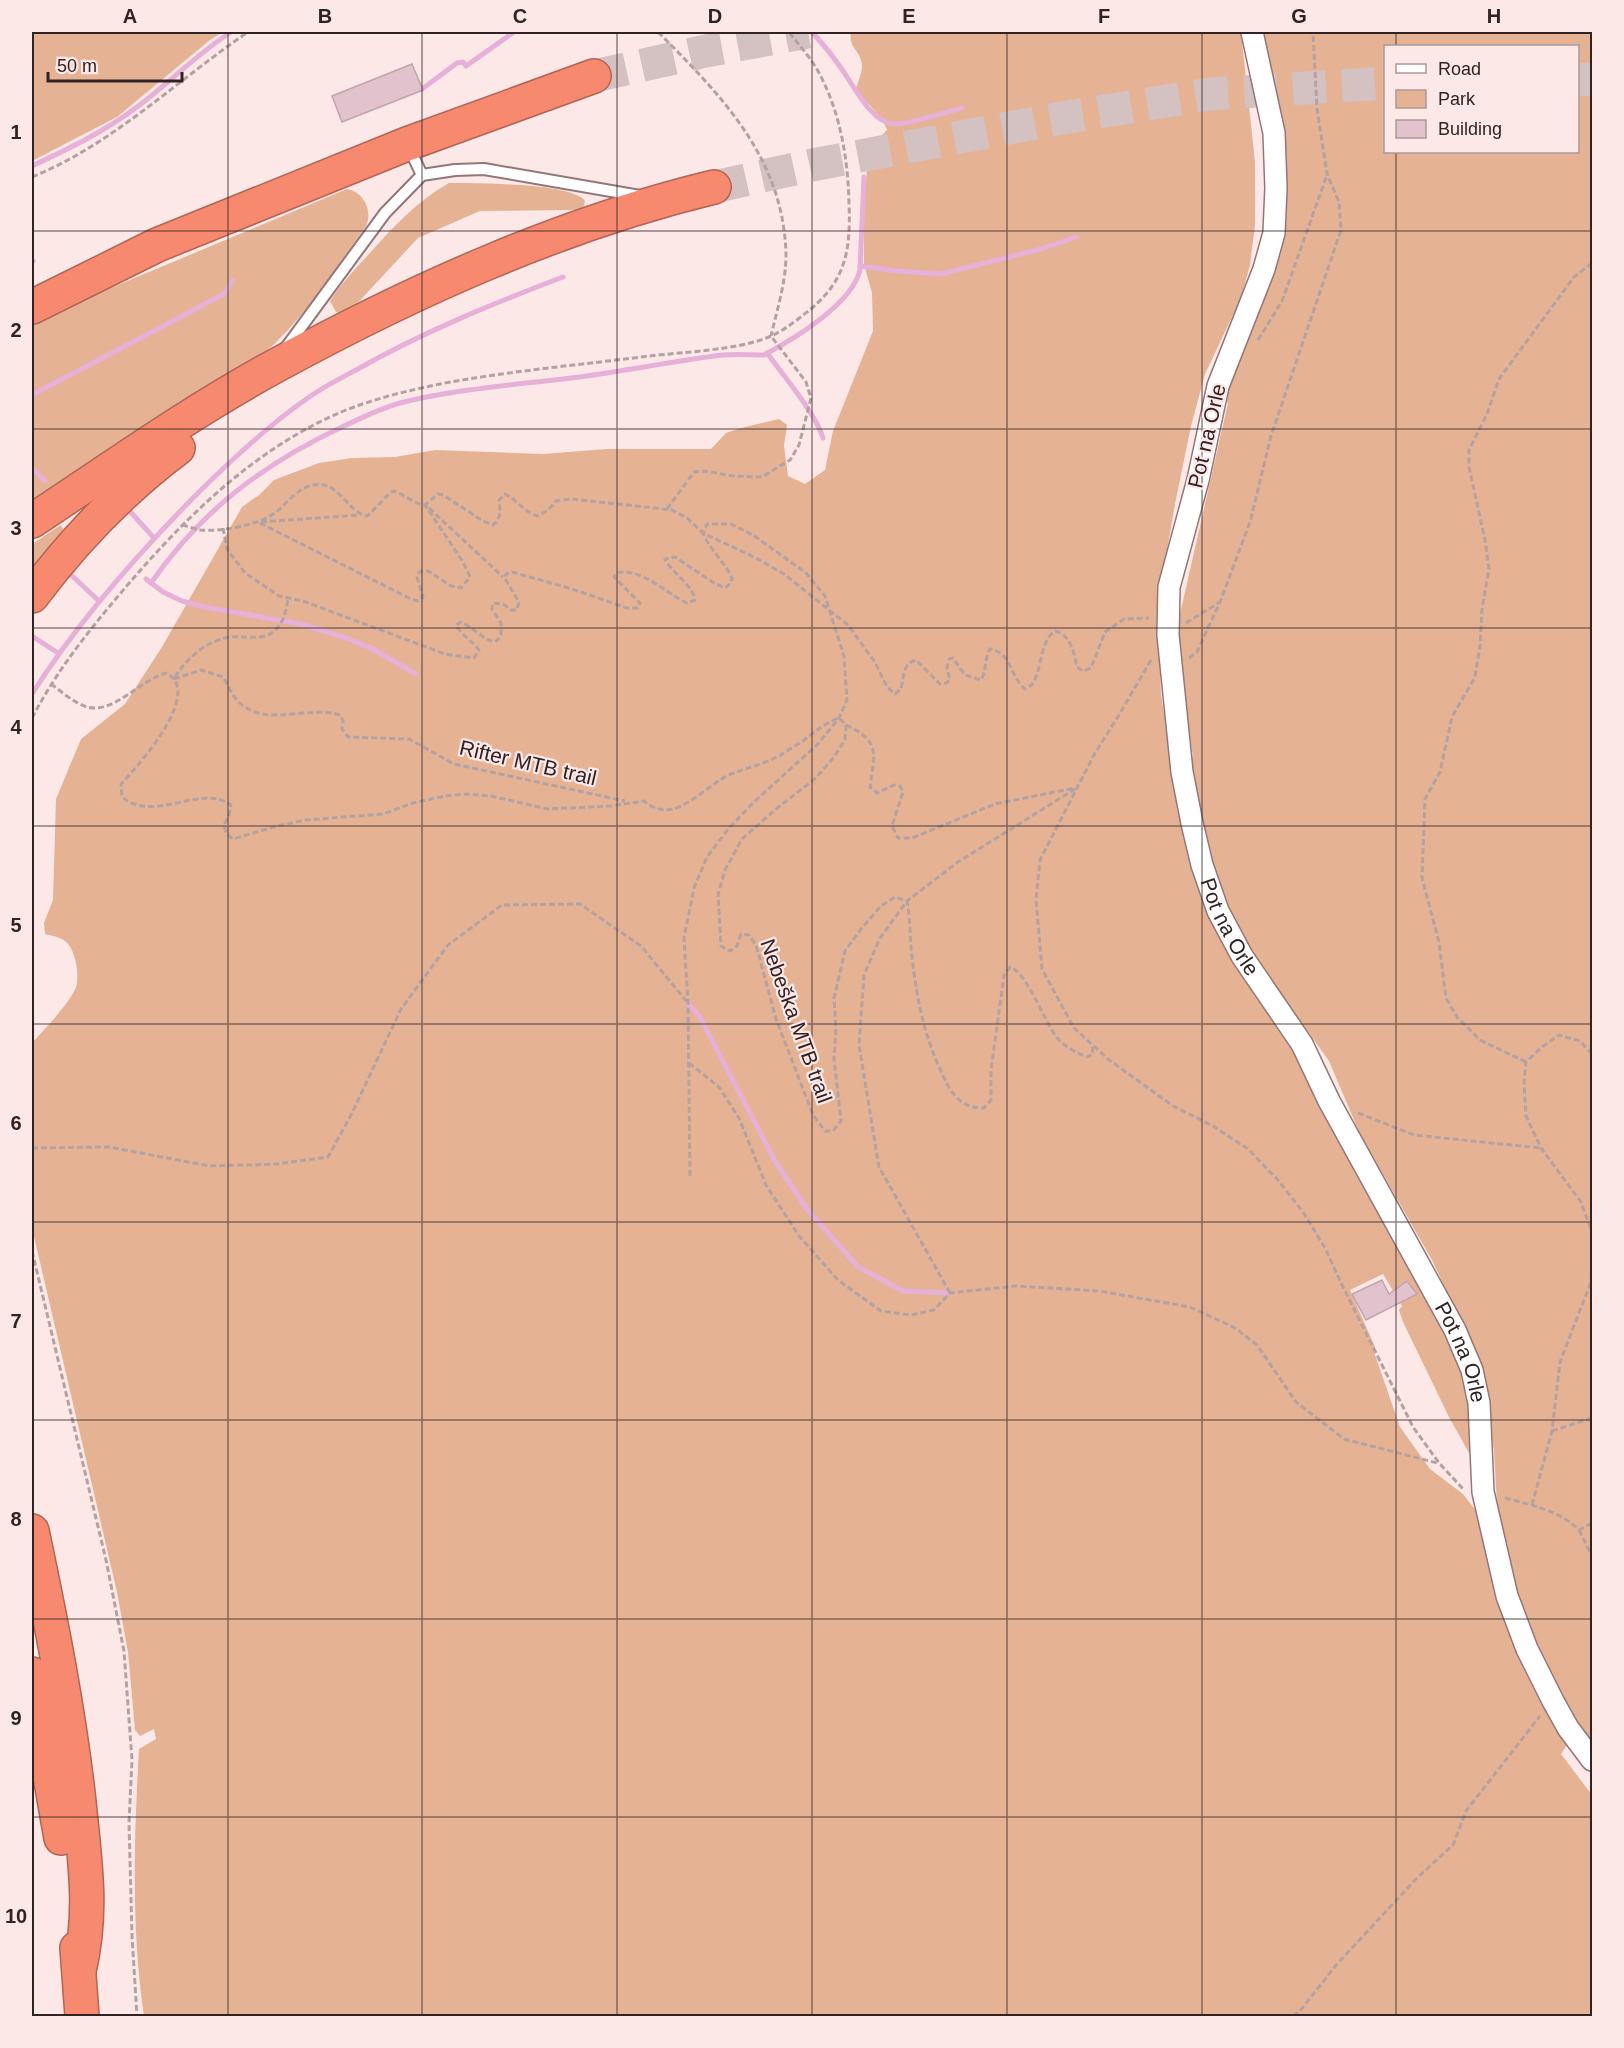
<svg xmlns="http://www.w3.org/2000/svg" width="1624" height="2048" viewBox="0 0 1624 2048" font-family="Arial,sans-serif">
<rect width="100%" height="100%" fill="#fde8e8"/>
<g fill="#e5b394" fill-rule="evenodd">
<path d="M 32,32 L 223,32 L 210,40 L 117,117 L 32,161 Z"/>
<path d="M 851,32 L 1241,32 L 1255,162 L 1255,225 L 1250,265 L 1241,298 L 1205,374 L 1191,426 L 1175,504 L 1160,591 L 1158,626 L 1161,695 L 1186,847 L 1193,868 L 1261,1001 L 1303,1067 L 1344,1143 L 1361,1181 L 1387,1224 L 1456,1353 L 1473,1405 L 1476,1448 L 1469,1453 L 1449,1417 L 1403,1322 L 1399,1310 L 1402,1306 L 1383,1274 L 1350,1290 L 1375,1347 L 1374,1352 L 1400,1427 L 1430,1469 L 1463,1494 L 1483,1520 L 1529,1675 L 1567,1745 L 1561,1754 L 1592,1795 L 1592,2016 L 144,2016 C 131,1928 134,1838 139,1749 L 156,1739 L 154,1729 L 140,1736 L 135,1730 L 128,1652 L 117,1592 L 32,1228 L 32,1043 C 42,1032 76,997 77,983 C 78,975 77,966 75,959 C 70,940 63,938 45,934 L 44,923 L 53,900 L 56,799 L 81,739 L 125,704 L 162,647 L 242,507 L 259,495 L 274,480 L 319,463 L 352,458 L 395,457 L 435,450 L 543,454 L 607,449 L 711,449 L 726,433 L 741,428 L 779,419 L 787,425 L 784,446 L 788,476 L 805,484 L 825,470 L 833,431 L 873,331 L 872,293 L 864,264 L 864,211 L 868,153 L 873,144 L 887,130 C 882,114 865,103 856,89 C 858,81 863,71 862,64 C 860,50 848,48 851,32 Z"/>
<path d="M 1255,32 L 1592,32 L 1592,1747 L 1578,1728 L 1521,1619 L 1497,1505 L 1494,1450 L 1473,1347 L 1432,1260 L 1360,1134 L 1329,1061 L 1304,1026 L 1272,986 L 1249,952 L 1215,875 L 1188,761 L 1193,756 C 1185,709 1176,662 1180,614 L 1228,403 L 1223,399 L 1259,299 L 1272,161 ZM 1386,46 L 1578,46 L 1578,152 L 1386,152 Z"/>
<path d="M 449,183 C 473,183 573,183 585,201 L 583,209 L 575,210 L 480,211 L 418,238 L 352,309 L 341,313 L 336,312 L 330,301 C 341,284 355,269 369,254 C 393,227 417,201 449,183 Z"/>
<path d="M 347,189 C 364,192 373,211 366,226 C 332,274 300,325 253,363 L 32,506 L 32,321 Z"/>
<path d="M 61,525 L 63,529 L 61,535 L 32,571 L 32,544 Z"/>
</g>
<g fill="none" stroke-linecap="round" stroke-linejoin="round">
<g stroke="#e6b0d8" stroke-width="5">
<path d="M 812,32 C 822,43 832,55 841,68 C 853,84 871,123 894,124 C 908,125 946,112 962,108"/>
<path d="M 422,89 L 457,63 L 463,62 L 466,66 L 514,32"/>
<path d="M 32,166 C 68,149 104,132 137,107 C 169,83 197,54 231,32"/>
<path d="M 32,261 L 33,261"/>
<path d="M 860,266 L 897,271 L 941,274 L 1041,249 L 1076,237"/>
<path d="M 767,353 C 783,375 816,414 823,438"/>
<path d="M 32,395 L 224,294 L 233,280"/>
<path d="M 32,468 L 45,481"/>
<path d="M 128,509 L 154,538"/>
<path d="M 69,573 L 99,601"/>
<path d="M 146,579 L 163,592 L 182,601 L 204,607 L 301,624 L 346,638 L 371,648 L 416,674"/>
<path d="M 151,583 C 201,511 263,464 342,427 C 361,418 379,409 400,403 C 456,389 514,385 571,378 C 621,372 672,361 723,355 C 736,354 750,355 764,355 C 794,339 852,304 860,270 L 864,177"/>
<path d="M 32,636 L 58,653"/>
<path d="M 32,694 C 77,623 133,559 193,498 C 228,463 265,428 305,400 C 321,388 339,379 356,370 C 423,332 492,304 563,277"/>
<path d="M 688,1003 L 701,1019 L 775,1161 L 807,1209 L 858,1267 L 903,1291 L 950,1293"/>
</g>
</g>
<g fill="#e1c2cd" stroke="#c2a4ae" stroke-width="1.5">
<path d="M 412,64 L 423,90 L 342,122 L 332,96 Z"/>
<path d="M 1382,1280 L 1389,1294 L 1407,1281 L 1417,1294 L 1366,1320 L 1352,1294 Z"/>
</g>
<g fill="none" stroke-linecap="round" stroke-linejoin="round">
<g stroke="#d4c1c1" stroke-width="33" stroke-dasharray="33 16" stroke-linecap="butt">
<path d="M 594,76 L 706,51 L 808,32"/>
<path d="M 1578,80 L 1592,79"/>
<path d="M 714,187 L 812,165 L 1062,118 L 1210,94 L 1386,83"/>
</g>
<g stroke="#957678" stroke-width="14">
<g id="service">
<path d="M 409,148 L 422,175"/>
<path d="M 285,349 L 385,213 L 422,175 L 455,170 L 484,169 L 640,196"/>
</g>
</g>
<g stroke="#957678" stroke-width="24">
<g id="minor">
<path id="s1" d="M 1252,32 L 1274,133 L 1276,188 L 1274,233 L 1264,269 L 1218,386 L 1198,480 L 1169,587 L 1168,635 L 1182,772 L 1192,823 L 1202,865 L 1218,911 L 1242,956 L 1302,1044 L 1329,1101 L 1455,1330 L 1472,1370 L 1479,1403 L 1483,1492 L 1507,1596 L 1527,1649 L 1553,1701 L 1568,1728 L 1592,1760"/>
</g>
</g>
<g stroke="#b16555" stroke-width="36">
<g id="motorway">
<path d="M 32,307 L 157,245 L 407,144 L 594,76"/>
<path d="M 32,521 C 112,468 192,411 277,365 C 415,290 561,224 714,187"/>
<path d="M 32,596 C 74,540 122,490 178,448"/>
<path d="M 32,1531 C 51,1621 69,1711 79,1802 C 85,1862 93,1912 79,1971"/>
<path d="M 32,1674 L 61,1838"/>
<path d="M 77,1948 L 82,2016"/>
</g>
</g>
<g stroke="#b4a2a2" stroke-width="3" stroke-dasharray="6 3" stroke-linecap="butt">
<path d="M 658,32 C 722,96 784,159 786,255 C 786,282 777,310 771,336"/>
<path d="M 32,177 C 113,144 176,81 248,32"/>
<path d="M 1258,340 L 1282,301 L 1327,175"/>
<path d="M 429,508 L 503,577"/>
<path d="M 667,509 L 694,472 L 705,471 L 733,476 L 762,477 L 790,460 L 799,445 L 811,398 L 806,382 L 771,336"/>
<path d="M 261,522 L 359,515"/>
<path d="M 260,523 L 409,598 L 418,601 L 423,597 L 417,577 L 419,572 L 428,571 L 451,586 L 461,588 L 470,577 L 463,562 L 425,505"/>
<path d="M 182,525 C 188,526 194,529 200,530 C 221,532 260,525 276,512 C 288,503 297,488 313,485 C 338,479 347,512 367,516 C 377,508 383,498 393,491 C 405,494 413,504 425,505 L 438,494 L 443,495 L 483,521 L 493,525 C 502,518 500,510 499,500 L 505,494 C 519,501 522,511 538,516 L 548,510 L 556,501 L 572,499 L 672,510 L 687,518 L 703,533 L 756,558 L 784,574 L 848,625 L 875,662 L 887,687 L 895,694 L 901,689 C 904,677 902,664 916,660 L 940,684 L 946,683 L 950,680 L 947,668 L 949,659 L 953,658 L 965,675 L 981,680 C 987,670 984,659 990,649 C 1011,652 1011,678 1025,689 C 1044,683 1036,644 1055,631 C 1071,635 1074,653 1077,667 L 1083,671 L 1091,668 L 1105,632 L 1124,619 L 1149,618"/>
<path d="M 223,528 L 227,549 L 245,573 L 279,596 L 303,601 L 445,654 L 474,658 L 479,650 C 472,640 463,637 456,625 L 461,622 C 474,628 482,639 495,642 L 501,636 L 501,623 L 492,609 L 493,603 L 503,604 L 511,610 L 517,610 L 519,602 L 504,577 L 506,574 L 512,572 L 572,589 L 627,608 L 638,608 L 640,603 L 614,577 L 616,573 C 642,567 665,593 687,603 L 695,600 C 692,584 673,574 665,559 L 675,557 L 714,583 L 725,588 L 731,583 L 732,578 C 724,561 710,550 703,533 L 707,524 L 731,524 L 753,535 L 806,573 L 825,596 L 844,656 L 847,700 L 839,718 L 818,744 L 755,801 L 729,828 L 707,857 L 694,888 L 684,938 L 688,1003 L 690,1177"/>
<path d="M 1186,623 L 1220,602"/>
<path d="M 1189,658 L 1197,652 L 1220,602 L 1250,522 L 1271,436 L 1341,230 L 1339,202 L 1327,174 L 1317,109 L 1313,32"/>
<path d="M 1151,660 L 1119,715 L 1095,753 L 1040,860 L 1036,899 L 1042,969 L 1074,1028 L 1108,1059 L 1173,1106 L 1213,1126 L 1248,1149 L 1277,1179 L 1303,1212 L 1325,1248 L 1342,1285 L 1413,1427 L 1439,1463 L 1464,1490"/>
<path d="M 175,677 C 187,658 206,641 230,637 C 239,636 248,638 258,637 C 280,636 286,616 288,597"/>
<path d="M 174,679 L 201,670 L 223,677 C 228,685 233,698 241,704 C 267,727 310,705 340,715 L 343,721 L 342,729 L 348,737 L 409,739 L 454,764 L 625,801"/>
<path d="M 51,684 C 62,692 74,703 87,707 C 114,714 140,680 166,673 C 168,674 171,676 173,678 C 195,703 137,767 121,784 L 122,797 C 154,824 201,783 231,805 L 229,815 L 224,825 L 226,833 L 233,839 L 277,826 L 306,820 L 383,814 L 413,803 L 445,796 L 465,794 L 491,796 L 548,809 L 611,806 L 644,801 C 675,827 701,788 729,775 C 746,768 764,764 781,755 C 788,750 797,745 804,740 C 816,731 825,723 839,718 L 846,725 L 845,740 L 834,757 L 816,778 L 776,809 L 742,839 L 725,870 L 718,895 L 721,946 L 730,951 L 737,946 L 741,934 L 749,935 L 756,945 L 776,1019 L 813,1115 L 825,1131 L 833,1131 L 841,1121 L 834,1059 L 836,1029 L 834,998 L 845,951 L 861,929 L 881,906 L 895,897 L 907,901 C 910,917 910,932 911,947 C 915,989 922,1030 940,1069 C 949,1090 959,1109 984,1108 L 991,1100 L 991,1070 L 1004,975 L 1010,967 C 1028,973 1044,1023 1059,1040 C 1067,1048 1077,1053 1087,1057 L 1093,1054 L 1092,1045"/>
<path d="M 32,718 C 57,670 90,629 125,588 C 185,518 253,450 339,413 C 372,399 406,391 440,384 C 509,371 579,365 649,356 C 684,352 740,350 771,336 C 782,331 792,324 802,316 C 845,284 851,254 849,203 C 848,158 840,111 818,71 C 810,57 799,45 789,32"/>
<path d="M 846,725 C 882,742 874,754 870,787 L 877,793 L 894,785 L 900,786 L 903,792 L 892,826 L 898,838 L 912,838 L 995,804 L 1075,788"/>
<path d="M 1592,1054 L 1580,1041 L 1559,1035 L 1542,1047 L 1526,1062 L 1524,1083 L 1526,1116 L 1541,1148 L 1581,1202 L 1592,1232"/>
<path d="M 1526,1062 L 1480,1040 L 1457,1017 L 1446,998 L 1439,942 L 1422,878 L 1425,799 L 1440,772 L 1452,717 L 1475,677 L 1480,646 L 1482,609 L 1489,569 L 1485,540 L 1469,467 L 1469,450 L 1487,414 L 1499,379 L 1574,277 L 1592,263"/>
<path d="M 689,1063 L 719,1087 L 739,1118 L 766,1185 L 799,1236 L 838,1280 L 881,1311 L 911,1315 L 934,1310 L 950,1293 L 1016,1286 L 1099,1291 L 1190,1307 L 1235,1328 L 1257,1345 L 1296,1402 L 1344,1439 L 1437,1463"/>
<path d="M 1358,1113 L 1414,1135 L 1541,1148"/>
<path d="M 32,1148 L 109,1147 L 210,1166 L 277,1164 L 328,1157 L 352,1113 L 401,1009 L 448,945 L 502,905 L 580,904 L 641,946 L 687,1002"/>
<path d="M 32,1251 L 106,1560 L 124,1651 L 132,1760 L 129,1823 L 132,1936 L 137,2016"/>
<path d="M 950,1293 L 879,1167 L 859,1045 L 864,975 L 880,938 L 907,901 L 958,862 L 1075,789"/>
<path d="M 1552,1431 L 1592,1418"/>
<path d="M 1505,1498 C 1531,1505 1559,1510 1579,1530 L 1592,1523"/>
<path d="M 1532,1505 L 1552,1431 L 1560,1362 L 1591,1282 L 1592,1260"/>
<path d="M 1579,1530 L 1592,1556"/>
<path d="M 1293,2016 L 1300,2011 L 1337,1964 L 1417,1878 L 1453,1845 L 1466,1811 L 1540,1716"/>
</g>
<use href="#service" stroke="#fff" stroke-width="10"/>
<use href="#minor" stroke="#fff" stroke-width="21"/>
<use href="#motorway" stroke="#f7896f" stroke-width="33"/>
</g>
<path fill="none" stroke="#302324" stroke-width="1.5" stroke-opacity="0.55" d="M 228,32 L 228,2016M 422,32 L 422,2016M 617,32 L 617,2016M 812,32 L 812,2016M 1007,32 L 1007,2016M 1202,32 L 1202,2016M 1396,32 L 1396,46M 1396,152 L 1396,2016M 32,231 L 1592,231M 32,429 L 1592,429M 32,628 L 1592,628M 32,826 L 1592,826M 32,1024 L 1592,1024M 32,1222 L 1592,1222M 32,1420 L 1592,1420M 32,1619 L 1592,1619M 32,1817 L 1592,1817"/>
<g text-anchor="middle" stroke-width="4.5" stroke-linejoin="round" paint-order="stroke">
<g font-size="21" fill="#302324" stroke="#fde8e8">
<text transform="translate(1207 436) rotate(-77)" y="7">Pot na Orle</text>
<text transform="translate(528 763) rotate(13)" y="7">Rifter MTB trail</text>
<text dy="7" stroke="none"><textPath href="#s1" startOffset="922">Pot na Orle</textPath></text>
<text transform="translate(796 1021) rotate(70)" y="7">Nebeška MTB trail</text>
<text dy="7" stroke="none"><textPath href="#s1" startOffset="1408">Pot na Orle</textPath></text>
</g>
</g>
<rect width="1624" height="2048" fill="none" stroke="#fde8e8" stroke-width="66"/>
<rect x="1384" y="45" width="195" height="108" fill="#fde8e8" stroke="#ab999a" stroke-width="1.5"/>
<rect x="1396" y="64" width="30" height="9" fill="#ffffff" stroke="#ab999a" stroke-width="1.5"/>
<text x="1438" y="75" font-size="18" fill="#302324">Road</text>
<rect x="1396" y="90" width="30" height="18" fill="#e5b394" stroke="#ab999a" stroke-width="1.5"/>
<text x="1438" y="105" font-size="18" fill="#302324">Park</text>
<rect x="1396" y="120" width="30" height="18" fill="#e1c2cd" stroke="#ab999a" stroke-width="1.5"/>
<text x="1438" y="135" font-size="18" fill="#302324">Building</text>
<path d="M48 72v9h134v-9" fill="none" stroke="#302324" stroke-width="3"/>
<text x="57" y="72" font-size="18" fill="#302324" stroke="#fde8e8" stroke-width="4.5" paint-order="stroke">50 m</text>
<rect x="33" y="33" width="1558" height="1982" fill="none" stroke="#302324" stroke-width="2"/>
<g font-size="20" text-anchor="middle" font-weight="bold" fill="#302324">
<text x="130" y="23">A</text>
<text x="325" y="23">B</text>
<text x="520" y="23">C</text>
<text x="715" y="23">D</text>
<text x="909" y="23">E</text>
<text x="1104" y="23">F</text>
<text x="1299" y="23">G</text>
<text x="1494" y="23">H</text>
<text x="16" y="139">1</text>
<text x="16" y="337">2</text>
<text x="16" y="535">3</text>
<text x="16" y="734">4</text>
<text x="16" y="932">5</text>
<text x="16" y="1130">6</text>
<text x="16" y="1328">7</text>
<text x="16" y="1526">8</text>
<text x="16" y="1725">9</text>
<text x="16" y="1923">10</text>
</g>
</svg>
